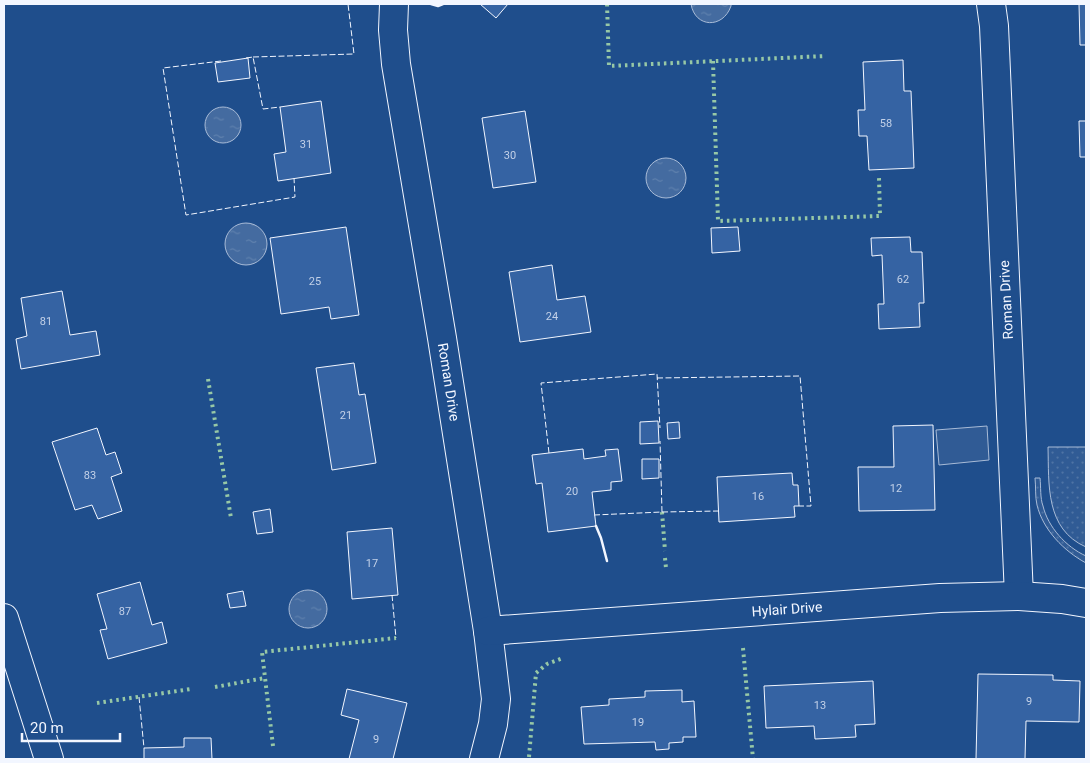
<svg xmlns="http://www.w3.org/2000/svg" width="1090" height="763" viewBox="0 0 1090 763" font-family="Roboto,sans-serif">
<defs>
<pattern id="grass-dots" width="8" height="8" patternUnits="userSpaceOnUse" patternTransform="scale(1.25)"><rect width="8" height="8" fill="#305b95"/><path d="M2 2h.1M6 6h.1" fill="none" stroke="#4e73a5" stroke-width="1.8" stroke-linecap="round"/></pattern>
<pattern id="water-ripples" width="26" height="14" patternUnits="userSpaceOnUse" patternTransform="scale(1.25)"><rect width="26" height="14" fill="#446ba0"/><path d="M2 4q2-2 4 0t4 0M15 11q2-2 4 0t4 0" fill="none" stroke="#5f81ae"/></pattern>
</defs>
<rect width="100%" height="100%" fill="#1f4e8c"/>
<g fill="url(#grass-dots)" stroke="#a8bbd7">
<path d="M 1048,447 L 1086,447 L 1086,547 C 1045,529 1049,484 1048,447 Z"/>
<path d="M 1035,478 L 1040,478 C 1041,487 1040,498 1043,506 C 1048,527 1066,547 1086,556 L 1086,563 C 1064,551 1043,530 1037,505 C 1035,497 1036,487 1035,478 Z"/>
</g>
<path fill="#305b95" stroke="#a8bbd7" d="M 987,426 L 989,460 L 939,465 L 936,430 Z"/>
<g fill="url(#water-ripples)" stroke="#a8bbd7">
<path d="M 691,4 L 731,4 L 731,6 C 723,29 695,28 691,4 Z"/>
<circle cx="223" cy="125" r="18"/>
<circle cx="666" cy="178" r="20"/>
<circle cx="246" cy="244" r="21"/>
<circle cx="308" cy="609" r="19"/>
</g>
<g fill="#3563a3" stroke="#f2f6ff">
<path d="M 480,4 L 508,4 L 496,18 Z"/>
<path d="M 1079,4 L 1086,4 L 1086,45 L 1080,45 Z"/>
<path d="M 248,58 L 250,78 L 218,82 L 215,63 Z"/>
<path d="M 903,60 L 904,91 L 911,91 L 914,168 L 869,170 L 867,136 L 859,136 L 858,110 L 865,110 L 863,62 Z"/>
<path d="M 321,101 L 331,173 L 278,181 L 274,154 L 286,152 L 280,107 Z"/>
<path d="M 525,111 L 536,182 L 493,188 L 482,118 Z"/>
<path d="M 1079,121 L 1086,121 L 1086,165 L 1086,157 L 1080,157 Z"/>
<path d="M 346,227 L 359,315 L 331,319 L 329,307 L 281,314 L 270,238 Z"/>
<path d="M 738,227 L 740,251 L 712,253 L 711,228 Z"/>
<path d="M 910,237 L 911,252 L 922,252 L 924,303 L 919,303 L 920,327 L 879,329 L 878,304 L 884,304 L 882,255 L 872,256 L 871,238 Z"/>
<path d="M 552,265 L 557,300 L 585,296 L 591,332 L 520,342 L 509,272 Z"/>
<path d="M 62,291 L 70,335 L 96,331 L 100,355 L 21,369 L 16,339 L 27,336 L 21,298 Z"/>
<path d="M 354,363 L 359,395 L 365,394 L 376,463 L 332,470 L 316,368 Z"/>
<path d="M 658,421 L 659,443 L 640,444 L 640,422 Z"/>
<path d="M 679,422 L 680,438 L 668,439 L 667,423 Z"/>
<path d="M 933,425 L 935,510 L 859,511 L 858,467 L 894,467 L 893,426 Z"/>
<path d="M 97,428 L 106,455 L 115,452 L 122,473 L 111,477 L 122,511 L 98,519 L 92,505 L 75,510 L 52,442 Z"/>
<path d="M 583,449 L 584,459 L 606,456 L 605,450 L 618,449 L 622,481 L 611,482 L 611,490 L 592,492 L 596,526 L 548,532 L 542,483 L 536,484 L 532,455 Z"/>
<path d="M 642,459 L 659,459 L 659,478 L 642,479 Z"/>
<path d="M 792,473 L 793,485 L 798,485 L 799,506 L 794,506 L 795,517 L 719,522 L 717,477 Z"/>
<path d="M 270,509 L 273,532 L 257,534 L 253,512 Z"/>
<path d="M 392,528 L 398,595 L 352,599 L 347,532 Z"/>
<path d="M 140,582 L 152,625 L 162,622 L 167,643 L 108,659 L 100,630 L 107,629 L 97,594 Z"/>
<path d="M 243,591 L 246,606 L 230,608 L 227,594 Z"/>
<path d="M 978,674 L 1053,675 L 1053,680 L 1080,681 L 1079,722 L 1026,721 L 1025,759 L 976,759 Z"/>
<path d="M 873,681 L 875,724 L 855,725 L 856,737 L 815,739 L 814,726 L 766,728 L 764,686 Z"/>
<path d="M 347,689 L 407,703 L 393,759 L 349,759 L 359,720 L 341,715 Z"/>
<path d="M 682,690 L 682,702 L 694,701 L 696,737 L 683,737 L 683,742 L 669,743 L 669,749 L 656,750 L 655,742 L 584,744 L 581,707 L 609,705 L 609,699 L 645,697 L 645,691 Z"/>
<path d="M 184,738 L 211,738 L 212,759 L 144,759 L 144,748 L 184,747 Z"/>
</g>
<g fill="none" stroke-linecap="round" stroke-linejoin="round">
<g stroke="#f2f6ff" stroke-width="30">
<g id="minor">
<path d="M 394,4 L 393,30 L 396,64 L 442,338 L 488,631 L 496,699 L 493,724 L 484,759"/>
<path d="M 991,4 L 994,26 L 1019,596"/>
<path d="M 4,618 L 49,759"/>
<path d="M 488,631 L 940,598 L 1019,596 L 1062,599 L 1086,603"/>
</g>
</g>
<use href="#minor" stroke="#1f4e8c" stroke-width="28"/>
<g stroke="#97c8a6" stroke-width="4" stroke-dasharray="2.5 4" stroke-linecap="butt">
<path d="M 607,4 L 609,66 L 825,56"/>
<path d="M 713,61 L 718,221 L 880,216 L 879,178"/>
<path d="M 208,379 L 231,518"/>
<path d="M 662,512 L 665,551"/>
<path d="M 665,558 L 666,568"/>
<path d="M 743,648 L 753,759"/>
<path d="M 215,687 L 265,678"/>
<path d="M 97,703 L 191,689"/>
<path d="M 273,746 L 262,652 L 396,638"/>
<path d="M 529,757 L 536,673 L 547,664 L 563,658"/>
</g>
<g stroke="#f2f6ff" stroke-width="1" stroke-dasharray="6 2.5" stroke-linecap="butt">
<path d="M 253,57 L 354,54 L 348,4"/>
<path d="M 246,58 L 253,57 L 263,109 L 280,107"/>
<path d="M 221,61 L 163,68 L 186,215 L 295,197 L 294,178"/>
<path d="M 657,378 L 800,376 L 811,506 L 799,506"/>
<path d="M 549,453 L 541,383 L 657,374 L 660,428"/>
<path d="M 662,512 L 719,511"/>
<path d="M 594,515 L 662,512 L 660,441"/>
<path d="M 392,595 L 396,638"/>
<path d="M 139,697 L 144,748"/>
</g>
<g stroke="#f2f6ff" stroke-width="2.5">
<path d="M 431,4 L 438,6 L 443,4"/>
<path d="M 596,526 L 601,538 L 607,561"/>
</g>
</g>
<g text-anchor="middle" stroke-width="4" stroke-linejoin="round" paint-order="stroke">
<g font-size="11" fill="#c3d1e8">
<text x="886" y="127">58</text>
<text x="306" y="148">31</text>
<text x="510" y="159">30</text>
<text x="903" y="283">62</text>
<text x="315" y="285">25</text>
<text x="552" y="320">24</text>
<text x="46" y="325">81</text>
<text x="346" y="419">21</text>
<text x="90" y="479">83</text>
<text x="896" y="492">12</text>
<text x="572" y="495">20</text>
<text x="758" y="500">16</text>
<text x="372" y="567">17</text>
<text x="125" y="615">87</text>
<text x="1029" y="705">9</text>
<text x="820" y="709">13</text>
<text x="638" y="726">19</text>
<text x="376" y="743">9</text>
</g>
<g font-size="14" fill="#f2f6ff" stroke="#1f4e8c">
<text transform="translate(1006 300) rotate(-93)" y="5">Roman Drive</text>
<text transform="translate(449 382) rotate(81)" y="5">Roman Drive</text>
<text transform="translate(787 609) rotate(-4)" y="5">Hylair Drive</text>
</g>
</g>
<rect width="1090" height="763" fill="none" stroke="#f2f6ff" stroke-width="10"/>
<path d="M22 733v8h98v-8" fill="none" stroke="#f2f6ff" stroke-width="2.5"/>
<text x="30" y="733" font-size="15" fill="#f2f6ff" stroke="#1f4e8c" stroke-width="4" paint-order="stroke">20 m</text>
</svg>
